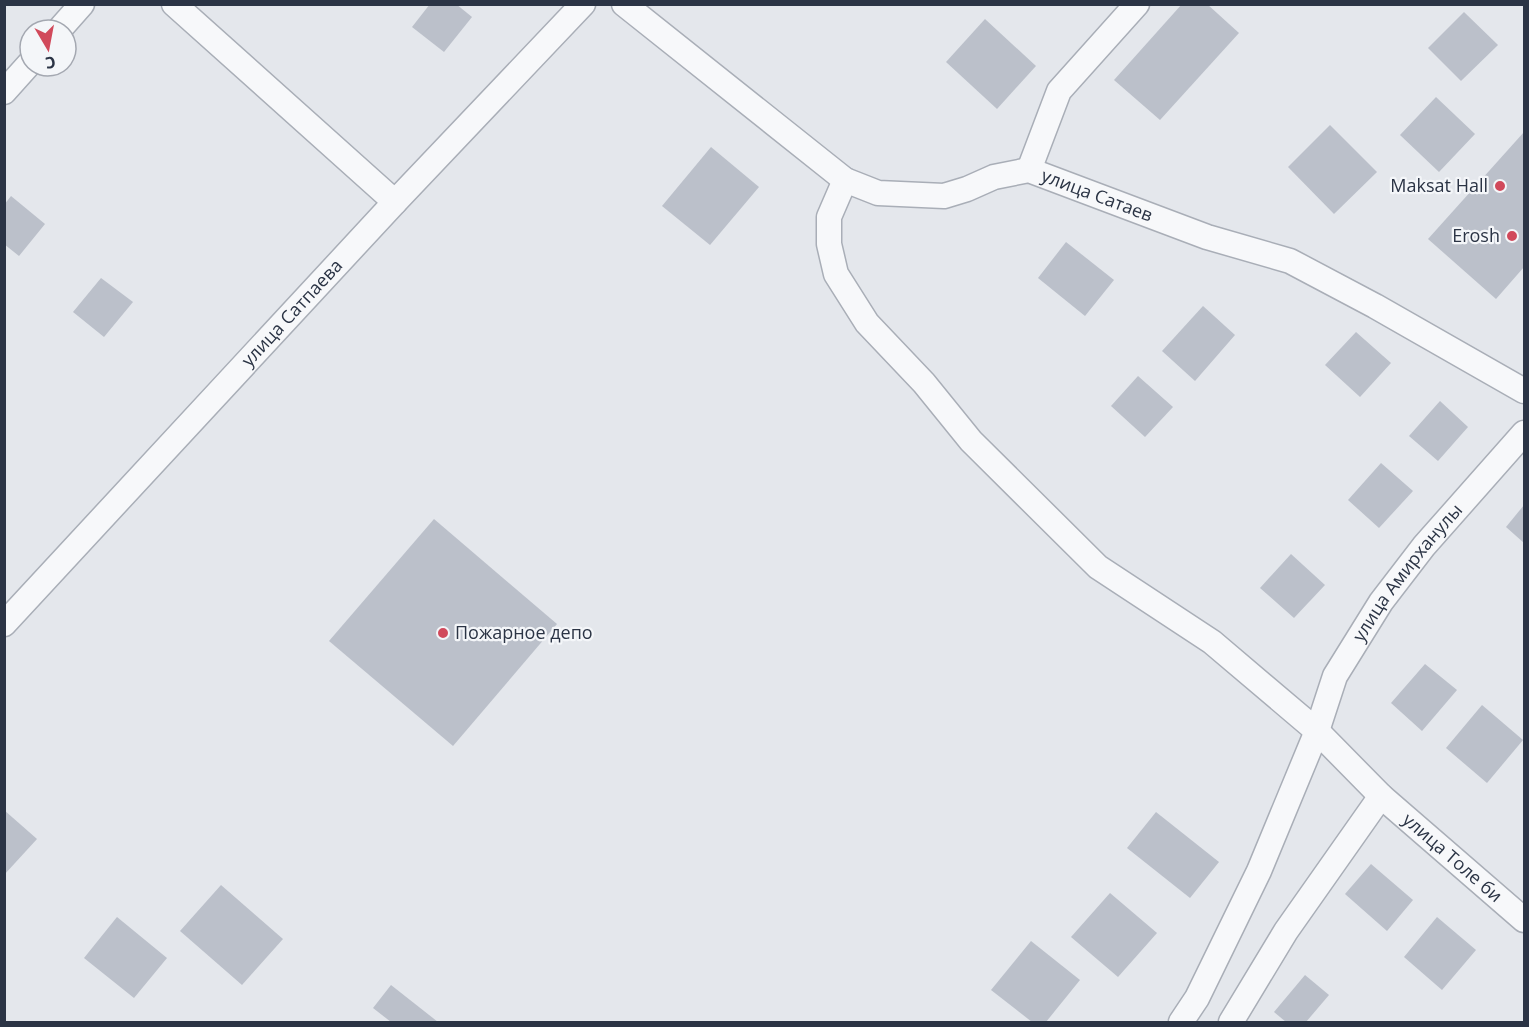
<svg xmlns="http://www.w3.org/2000/svg" width="1529" height="1027" viewBox="0 0 1529 1027" font-family="'Open Sans',sans-serif">
<rect width="100%" height="100%" fill="#e4e7ec"/>
<g fill="#bbc0ca">
<path d="M 430,4 L 456,4 L 472,17 L 444,52 L 412,27 Z"/>
<path d="M 1182,4 L 1207,4 L 1239,33 L 1160,120 L 1114,80 Z"/>
<path d="M 1464,12 L 1498,45 L 1461,81 L 1428,48 Z"/>
<path d="M 985,19 L 1036,66 L 997,109 L 946,62 Z"/>
<path d="M 1436,97 L 1475,134 L 1439,172 L 1400,135 Z"/>
<path d="M 1330,125 L 1377,172 L 1334,214 L 1288,167 Z"/>
<path d="M 1524,132 L 1524,267 L 1496,299 L 1428,239 Z"/>
<path d="M 711,147 L 759,187 L 710,245 L 662,206 Z"/>
<path d="M 11,196 L 45,224 L 19,256 L 4,244 L 4,205 Z"/>
<path d="M 1066,242 L 1114,280 L 1085,316 L 1038,278 Z"/>
<path d="M 101,278 L 133,302 L 104,337 L 73,312 Z"/>
<path d="M 1203,306 L 1235,335 L 1195,381 L 1162,351 Z"/>
<path d="M 1356,332 L 1391,363 L 1360,397 L 1325,365 Z"/>
<path d="M 1138,376 L 1173,407 L 1145,437 L 1111,406 Z"/>
<path d="M 1440,401 L 1468,427 L 1438,461 L 1409,436 Z"/>
<path d="M 1381,463 L 1413,491 L 1379,528 L 1348,500 Z"/>
<path d="M 1524,505 L 1524,543 L 1506,527 Z"/>
<path d="M 434,519 L 557,624 L 453,746 L 329,641 Z"/>
<path d="M 1291,554 L 1325,585 L 1294,618 L 1260,588 Z"/>
<path d="M 1425,664 L 1457,690 L 1422,731 L 1391,703 Z"/>
<path d="M 1482,705 L 1523,740 L 1487,783 L 1446,748 Z"/>
<path d="M 4,810 L 37,839 L 4,875 Z"/>
<path d="M 1156,812 L 1219,862 L 1190,898 L 1127,848 Z"/>
<path d="M 1371,864 L 1413,900 L 1387,931 L 1345,894 Z"/>
<path d="M 221,885 L 283,939 L 242,985 L 180,931 Z"/>
<path d="M 1110,893 L 1157,933 L 1118,977 L 1071,937 Z"/>
<path d="M 117,917 L 167,958 L 134,998 L 84,958 Z"/>
<path d="M 1437,917 L 1476,950 L 1442,990 L 1404,957 Z"/>
<path d="M 1031,941 L 1080,980 L 1046,1022 L 1032,1022 L 991,990 Z"/>
<path d="M 1305,975 L 1329,995 L 1306,1022 L 1286,1022 L 1274,1012 Z"/>
<path d="M 391,985 L 438,1022 L 391,1022 L 373,1008 Z"/>
</g>
<g fill="none" stroke-linecap="round" stroke-linejoin="round">
<g stroke="#a9aeb7" stroke-width="27">
<g id="minor">
<path d="M 174,4 L 395,202"/>
<path id="s1" d="M 624,4 L 845,180 L 878,193 L 944,196 L 967,189 L 994,177 L 1029,170 L 1207,237 L 1290,261 L 1375,306 L 1524,391"/>
<path d="M 59,30 L 82,4"/>
<path d="M 4,92 L 30,63"/>
<path d="M 1029,170 L 1059,91 L 1137,4"/>
<path id="s2" d="M 845,180 L 829,217 L 829,244 L 836,274 L 867,323 L 924,383 L 971,441 L 1098,567 L 1212,642 L 1317,731 L 1381,796 L 1524,920"/>
<path id="s3" d="M 4,624 L 395,202 L 583,4"/>
<path id="s4" d="M 1181,1022 L 1197,998 L 1259,871 L 1317,731 L 1335,676 L 1381,602 L 1424,546 L 1524,433"/>
<path d="M 1231,1022 L 1286,931 L 1381,796"/>
</g>
</g>
<use href="#minor" stroke="#f7f8fa" stroke-width="24"/>
</g>
<g fill="#d1495b" stroke="#f4f6f9" stroke-width="2">
<circle cx="1500" cy="186" r="6"/>
<circle cx="1512" cy="236" r="6"/>
<circle cx="443" cy="633" r="6"/>
</g>
<g text-anchor="middle" stroke-width="4.5" stroke-linejoin="round" paint-order="stroke">
<g font-size="18" fill="#2b3445" stroke="#f4f6f9" text-anchor="end">
<text x="1488" y="192">Maksat Hall</text>
<text x="1500" y="242">Erosh</text>
<text x="455" y="639" text-anchor="start">Пожарное депо</text>
</g>
<g font-size="18" fill="#2b3445" stroke="#f4f6f9">
<text dy="6" stroke="none"><textPath href="#s1" startOffset="546">улица Сатаев</textPath></text>
<text dy="6" stroke="none"><textPath href="#s3" startOffset="424">улица Сатпаева</textPath></text>
<text dy="6" stroke="none"><textPath href="#s4" startOffset="506">улица Амирханулы</textPath></text>
<text dy="6" stroke="none"><textPath href="#s2" startOffset="952">улица Толе би</textPath></text>
</g>
</g>
<rect width="1529" height="1027" fill="none" stroke="#2b3445" stroke-width="12"/>
<g transform="translate(48 48) rotate(170)"><circle r="28" fill="#f4f6f9" stroke="#a4a8b1" stroke-width="1.5"/>
<path d="M0-4.5L10 22L0 15L-10 22Z" fill="#d1495b"/>
<text y="-9" font-size="16" font-weight="bold" text-anchor="middle" fill="#2b3445">С</text>
</g>
</svg>
